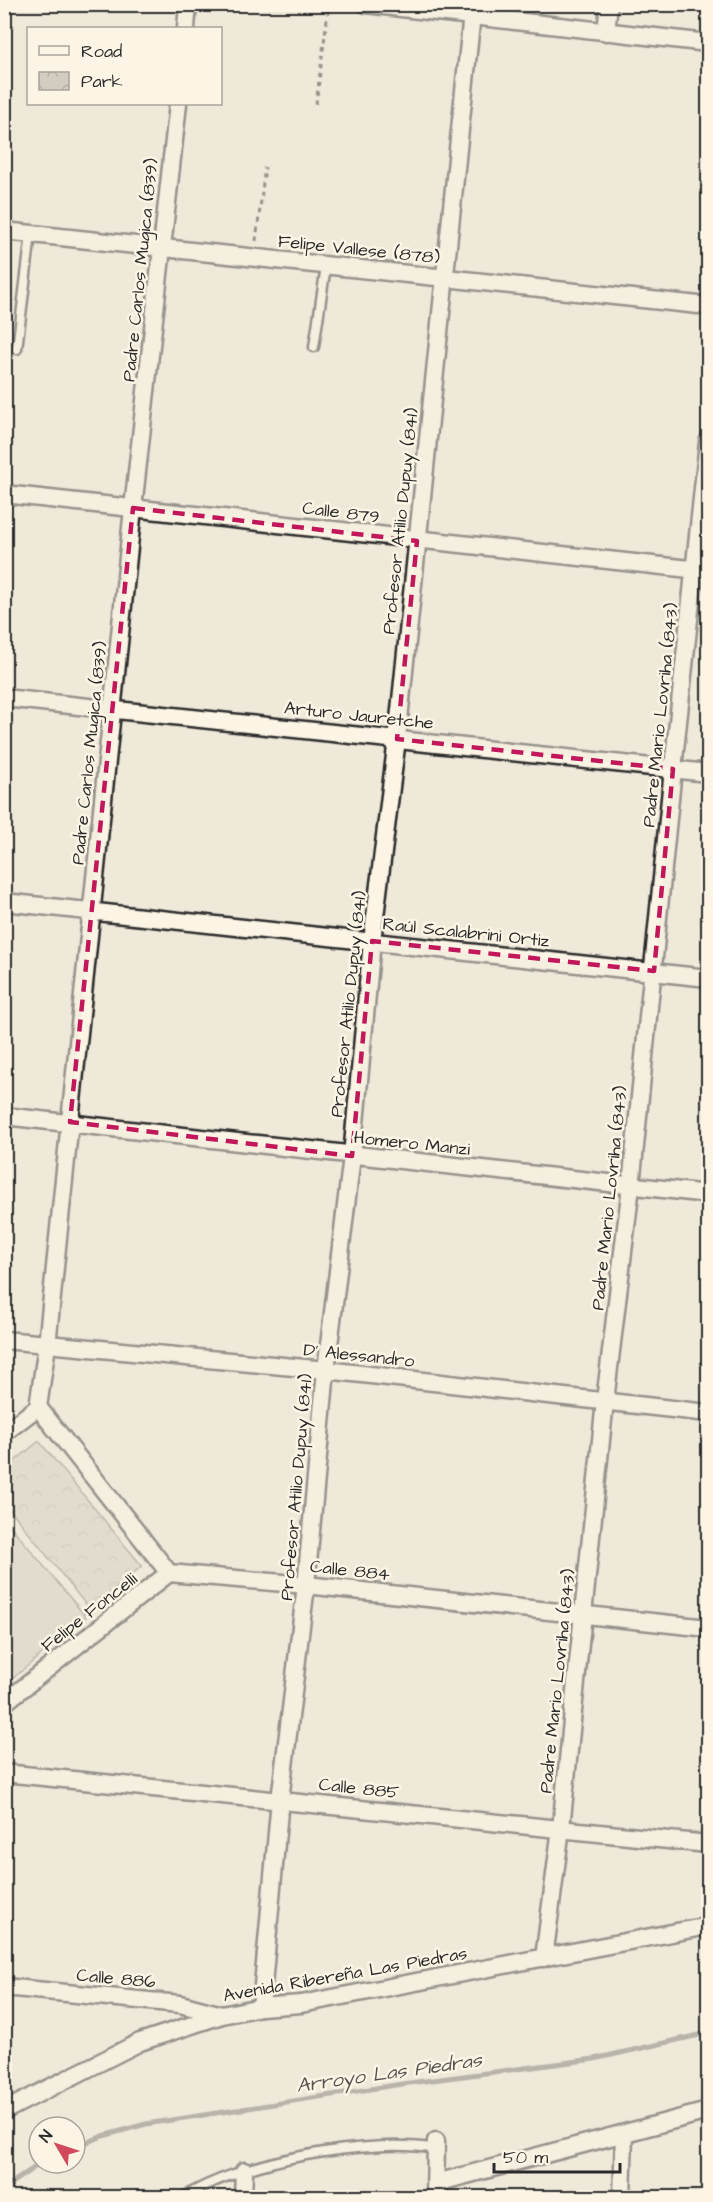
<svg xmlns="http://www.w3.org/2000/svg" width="713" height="2202" viewBox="0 0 713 2202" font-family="'Architects Daughter',sans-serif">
<defs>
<pattern id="park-crowns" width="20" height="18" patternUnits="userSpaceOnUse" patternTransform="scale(1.5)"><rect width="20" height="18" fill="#d2cdc0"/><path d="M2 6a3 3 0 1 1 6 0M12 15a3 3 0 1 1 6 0" fill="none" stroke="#b4b0a5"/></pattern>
</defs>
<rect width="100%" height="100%" fill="#efe9da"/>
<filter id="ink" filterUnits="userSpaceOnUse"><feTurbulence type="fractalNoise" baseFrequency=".0167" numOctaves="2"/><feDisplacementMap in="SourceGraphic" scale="12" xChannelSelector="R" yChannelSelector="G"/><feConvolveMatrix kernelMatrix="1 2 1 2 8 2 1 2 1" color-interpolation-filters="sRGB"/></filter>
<g filter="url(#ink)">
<path fill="url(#park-crowns)" stroke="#7e7c76" stroke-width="1.5" d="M 39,1441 L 142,1566 L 90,1610 L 5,1503 L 5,1469 Z"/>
<path fill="#d2cdc0" stroke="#7e7c76" stroke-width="1.5" d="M 4,1518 L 86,1617 L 6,1684 L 4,1681 Z"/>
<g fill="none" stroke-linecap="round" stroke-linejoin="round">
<g stroke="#75736d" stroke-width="5">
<path d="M 75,2147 L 103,2136 L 146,2124 L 402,2084 L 594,2059 L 708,2033"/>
<path d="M 4,2188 L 41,2163"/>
</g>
<g stroke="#2b2b2b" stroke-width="13">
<g id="lane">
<path d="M 314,347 L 326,266"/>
<path d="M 17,349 L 31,234"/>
<path d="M 182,2198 C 240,2161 369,2137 436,2149"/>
</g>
</g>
<g stroke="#2b2b2b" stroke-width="21">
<g id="street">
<path d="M 366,4 L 708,43"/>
<path d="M 186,28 L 188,4"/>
<path d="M 606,32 L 609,4"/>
<path d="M 4,231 L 708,306"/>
<path d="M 4,494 L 708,571"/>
<path d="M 4,698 L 708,773"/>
<path d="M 4,902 L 708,978"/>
<path d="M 4,1116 L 708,1194"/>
<path d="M 4,1340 L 326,1370 L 708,1413"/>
<path d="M 38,1407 L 47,1345 L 133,508 L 178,104"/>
<path d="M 4,1433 L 38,1407 L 169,1573 L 306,1585 L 708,1628"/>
<path d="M 4,1703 L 169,1573"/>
<path d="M 4,1773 L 708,1844"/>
<path d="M 544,1958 L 561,1828 L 605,1401 L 631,1186 L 673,769 L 708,442"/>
<path d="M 4,1987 L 180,2004 L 222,2015"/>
<path d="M 261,2007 L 280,1800 L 306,1585 L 326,1370 L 352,1156 L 372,941 L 397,739 L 473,4"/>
<path d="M 4,2111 L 140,2042 L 222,2015 L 261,2007 L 301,2004 L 708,1926"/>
<path d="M 436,2183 L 708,2111"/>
<path d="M 243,2198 L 244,2171"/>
<path d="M 435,2198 L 436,2141"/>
<path d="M 622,2198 L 624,2134"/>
</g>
</g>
<g stroke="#2b2b2b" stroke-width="3" stroke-dasharray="4.5 4.5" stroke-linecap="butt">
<path d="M 316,104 L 329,4"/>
<path d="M 256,241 L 265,167"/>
</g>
<use href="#lane" stroke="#fcf5e5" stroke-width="8"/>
<use href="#street" stroke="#fcf5e5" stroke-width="16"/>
</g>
</g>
<path d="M0 0H713V2202H0ZM 133,508 L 417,541 L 397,739 L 673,769 L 654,971 L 372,941 L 352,1156 L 70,1122 Z" fill="#efe9da" fill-opacity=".55" fill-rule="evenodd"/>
<path fill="none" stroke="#c2185b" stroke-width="4.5" stroke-dasharray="12 8" stroke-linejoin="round" d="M 133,508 L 417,541 L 397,739 L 673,769 L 654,971 L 372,941 L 352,1156 L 70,1122 Z"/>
<g text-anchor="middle" stroke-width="5" stroke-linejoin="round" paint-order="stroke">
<g font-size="18" fill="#2b2b2b" stroke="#fcf5e5">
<text transform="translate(359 249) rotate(6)" y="6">Felipe Vallese (878)</text>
<text transform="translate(140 270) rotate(-84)" y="6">Padre Carlos Mugica (839)</text>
<text transform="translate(341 512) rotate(7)" y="6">Calle 879</text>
<text transform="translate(400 521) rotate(-84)" y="6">Profesor Atilio Dupuy (841)</text>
<text transform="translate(359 715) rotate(6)" y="6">Arturo Jauretche</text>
<text transform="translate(660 715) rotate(-84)" y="6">Padre Mario Lovriha (843)</text>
<text transform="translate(89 753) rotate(-84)" y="6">Padre Carlos Mugica (839)</text>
<text transform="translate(466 932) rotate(6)" y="6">Raúl Scalabrini Ortiz</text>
<text transform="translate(348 1004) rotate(-84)" y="6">Profesor Atilio Dupuy (841)</text>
<text transform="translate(412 1143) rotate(6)" y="6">Homero Manzi</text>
<text transform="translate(609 1198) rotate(-84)" y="6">Padre Mario Lovriha (843)</text>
<text transform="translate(359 1355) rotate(6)" y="6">D' Alessandro</text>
<text transform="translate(296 1487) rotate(-85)" y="6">Profesor Atilio Dupuy (841)</text>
<text transform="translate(350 1570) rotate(6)" y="6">Calle 884</text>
<text transform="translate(89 1612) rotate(-38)" y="6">Felipe Foncelli</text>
<text transform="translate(557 1681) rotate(-84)" y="6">Padre Mario Lovriha (843)</text>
<text transform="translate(359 1788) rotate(6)" y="6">Calle 885</text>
<text transform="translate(345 1974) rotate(-10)" y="6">Avenida Ribereña Las Piedras</text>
<text transform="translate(116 1978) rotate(5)" y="6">Calle 886</text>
</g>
<g font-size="20" font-style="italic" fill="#565552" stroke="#fcf5e5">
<text transform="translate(389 2072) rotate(-8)" y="7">Arroyo Las Piedras</text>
</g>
</g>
<rect width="713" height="2202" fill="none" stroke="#fcf5e5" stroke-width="24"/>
<rect x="12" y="12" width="689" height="2178" fill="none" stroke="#2b2b2b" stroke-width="2" filter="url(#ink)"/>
<rect x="27" y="27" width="195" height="78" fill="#fcf5e5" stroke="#a8a49b" stroke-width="1.5"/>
<rect x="39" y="46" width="30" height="9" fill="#fcf5e5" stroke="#a8a49b" stroke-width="1.5"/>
<text x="81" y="57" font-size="18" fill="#2b2b2b">Road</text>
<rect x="39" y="72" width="30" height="18" fill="url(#park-crowns)" stroke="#a8a49b" stroke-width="1.5"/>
<text x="81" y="87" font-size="18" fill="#2b2b2b">Park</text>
<g transform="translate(57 2145) rotate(309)"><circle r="28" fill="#fcf5e5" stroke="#a8a49b" stroke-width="1.5"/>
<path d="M0-4.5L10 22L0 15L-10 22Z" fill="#d1495b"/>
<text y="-9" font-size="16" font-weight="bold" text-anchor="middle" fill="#2b2b2b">N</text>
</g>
<path d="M494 2163v9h126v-9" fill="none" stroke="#2b2b2b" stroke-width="3"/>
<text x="503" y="2163" font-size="18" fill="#2b2b2b" stroke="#fcf5e5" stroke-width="4.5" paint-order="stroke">50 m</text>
</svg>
